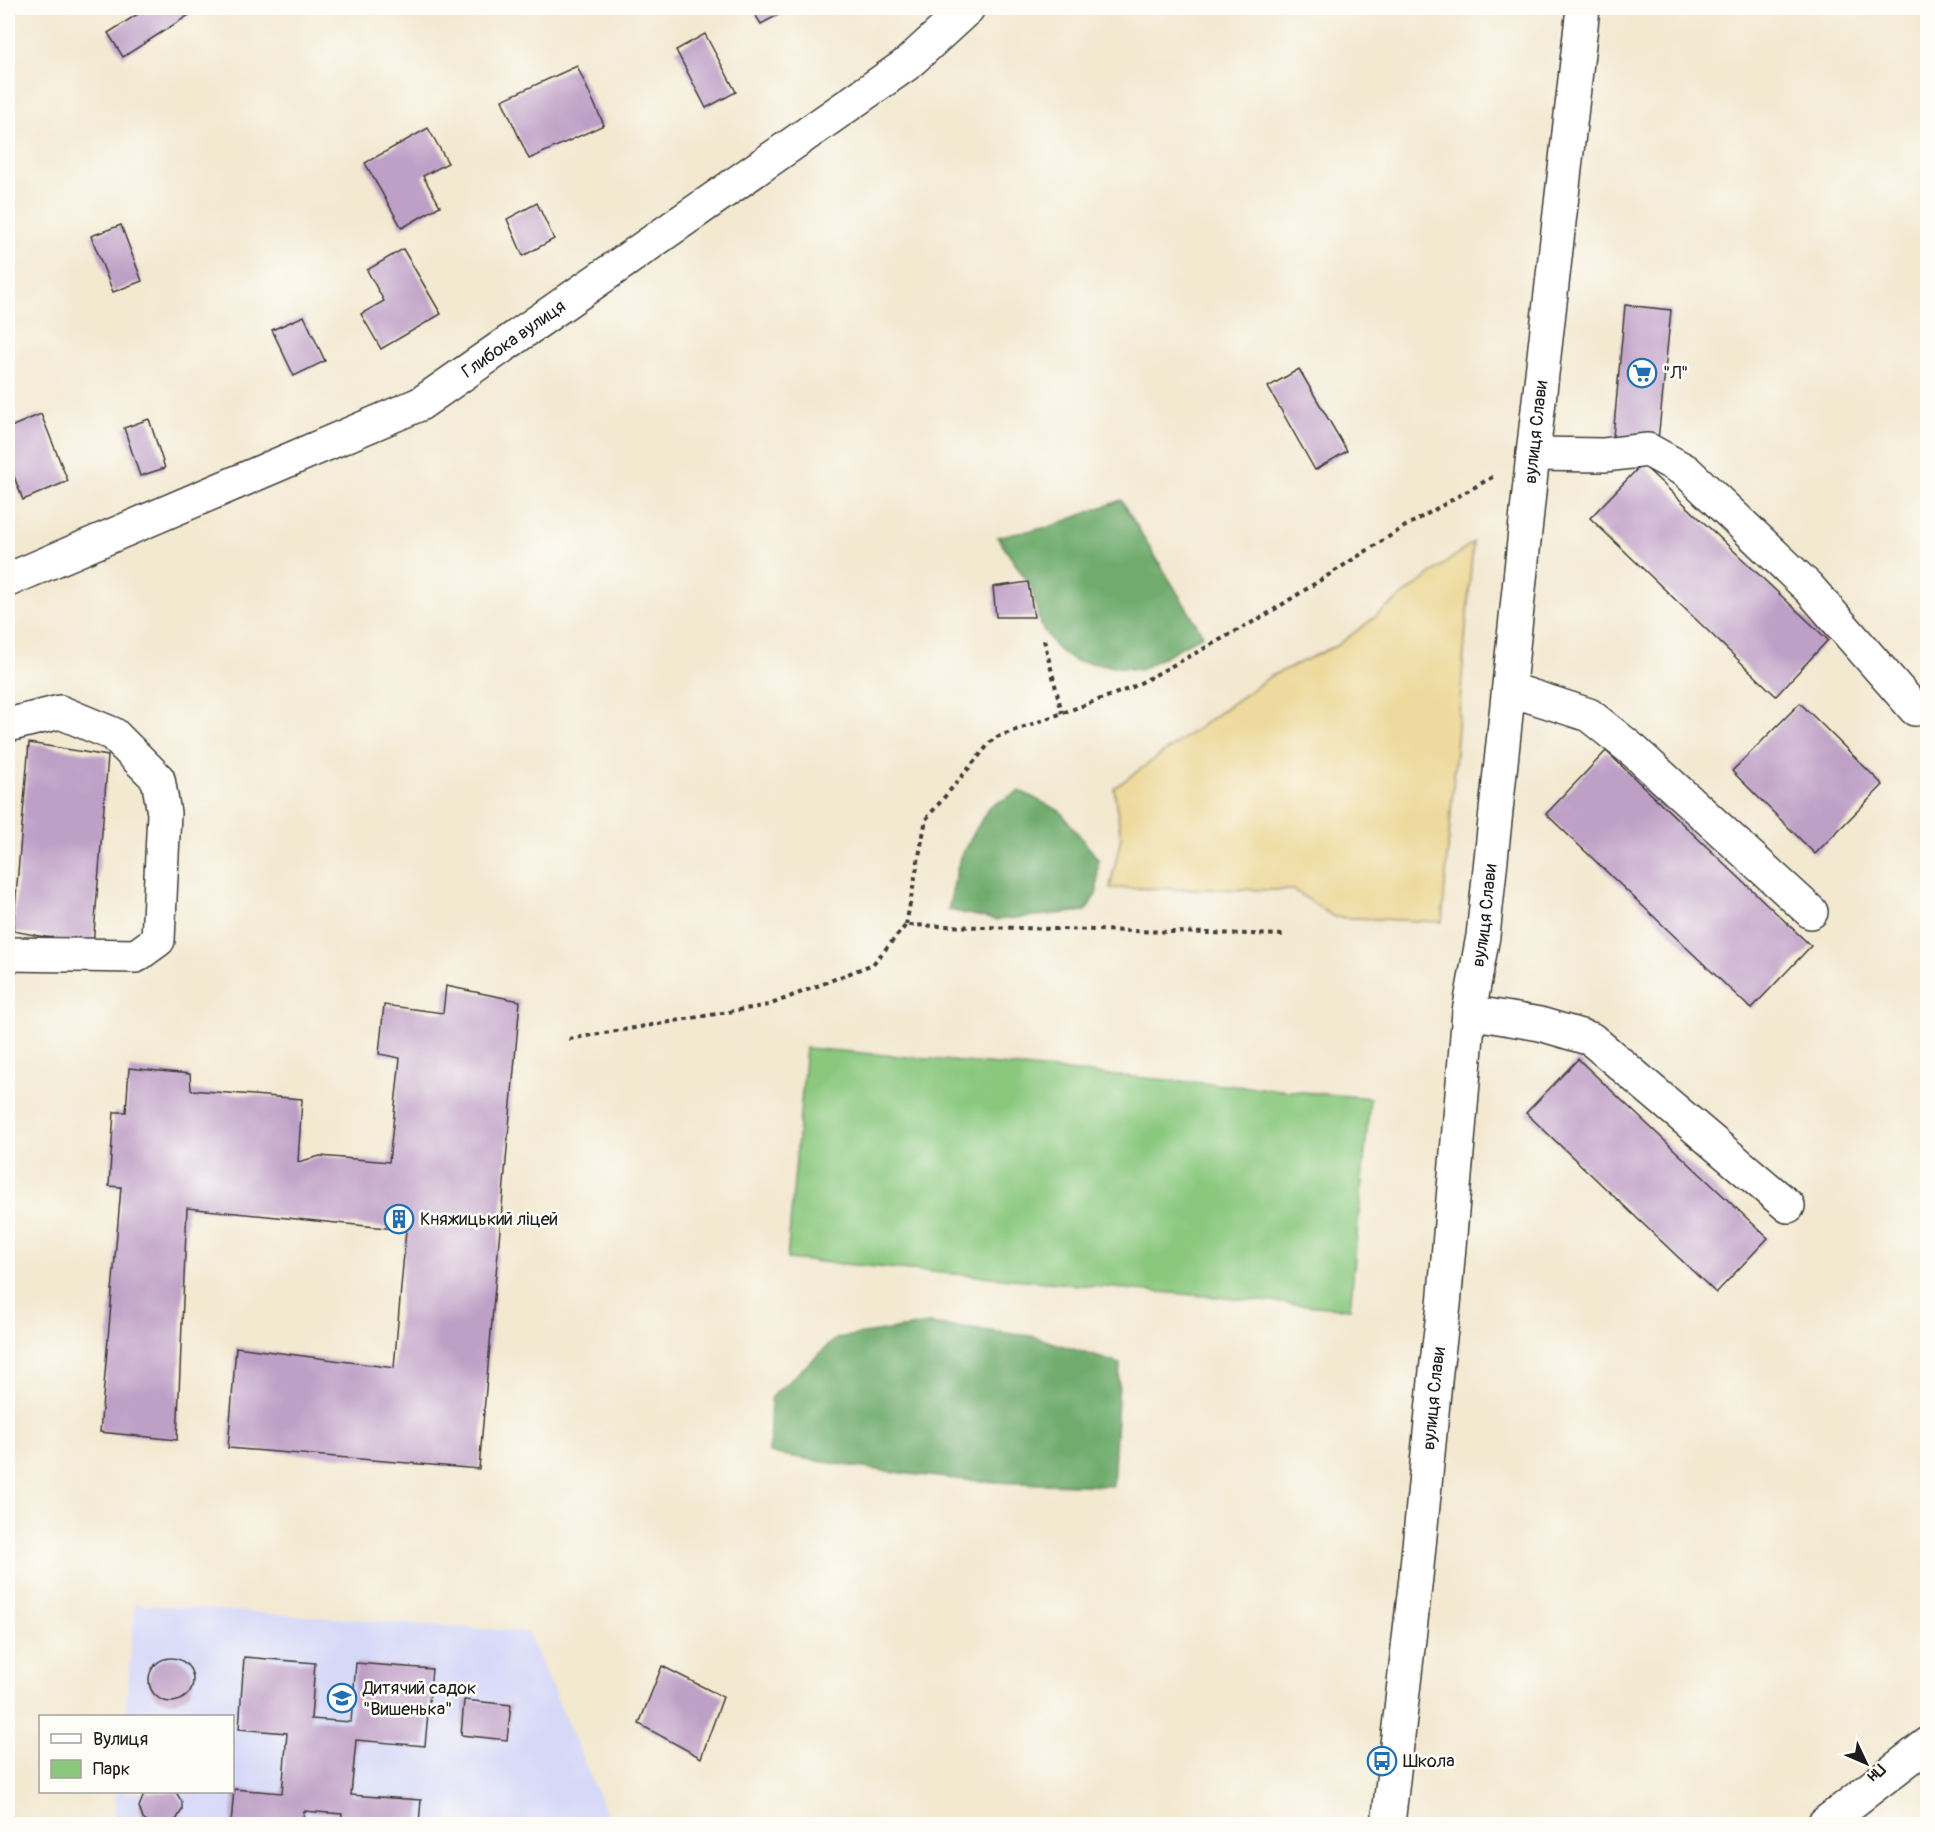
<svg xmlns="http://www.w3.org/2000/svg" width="1935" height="1832" viewBox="0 0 1935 1832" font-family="Pangolin,sans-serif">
<rect width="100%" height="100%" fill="#fdfcf7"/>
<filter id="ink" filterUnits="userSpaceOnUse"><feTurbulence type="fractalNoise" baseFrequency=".0167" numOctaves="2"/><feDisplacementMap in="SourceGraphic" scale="12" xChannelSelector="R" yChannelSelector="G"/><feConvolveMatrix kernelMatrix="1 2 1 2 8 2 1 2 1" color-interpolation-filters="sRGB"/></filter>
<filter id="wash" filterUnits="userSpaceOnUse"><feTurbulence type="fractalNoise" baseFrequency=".008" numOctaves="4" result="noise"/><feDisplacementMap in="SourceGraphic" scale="24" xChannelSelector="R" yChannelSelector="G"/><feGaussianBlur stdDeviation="1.35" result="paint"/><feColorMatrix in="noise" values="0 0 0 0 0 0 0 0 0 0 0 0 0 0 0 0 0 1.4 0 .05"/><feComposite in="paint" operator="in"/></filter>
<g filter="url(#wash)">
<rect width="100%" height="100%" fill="#f3e8d0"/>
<path fill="#d6d8f8" d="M 135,1604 L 528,1632 L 611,1824 L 112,1824 L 116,1792 L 232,1792 L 232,1716 L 125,1716 Z"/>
<path fill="#8ac87e" stroke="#53724d" stroke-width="1.5" d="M 806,1048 L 1370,1098 L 1350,1309 L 787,1259 Z"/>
<g fill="#6fac6d" stroke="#466444" stroke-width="1.5">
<path d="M 1121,500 L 1203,635 L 1140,670 L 1075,661 L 1057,649 L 1040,625 L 1032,588 L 997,537 L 1049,527 Z"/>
<path d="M 1020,791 L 1060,811 L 1098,859 L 1097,892 L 1086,911 L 996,920 L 948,910 L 960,857 L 989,807 Z"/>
<path d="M 929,1324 L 1032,1336 L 1120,1364 L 1113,1486 C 1055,1484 996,1484 938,1477 C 881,1472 825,1462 769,1453 L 771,1397 L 837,1338 Z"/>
</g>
<path fill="#eeda9e" stroke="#857b5d" stroke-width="1.5" d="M 1473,542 L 1442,922 L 1334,917 L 1294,890 L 1110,888 L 1121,837 L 1114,788 L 1271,676 L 1338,645 Z"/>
<g id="blocks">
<g fill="#be9fc6">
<path d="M 147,8 L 200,8 L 123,57 L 108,33 Z"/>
<path d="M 751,8 L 791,8 L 761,24 Z"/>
<path d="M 705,34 L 736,92 L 706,108 L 676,50 Z"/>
<path d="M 577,66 L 604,125 L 529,159 L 502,100 Z"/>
<path d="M 428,128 L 448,163 L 423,176 L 440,206 L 402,228 L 365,163 Z"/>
<path d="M 537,203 L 554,239 L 523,256 L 507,219 Z"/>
<path d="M 121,225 L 142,281 L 113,292 L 91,236 Z"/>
<path d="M 403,249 L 441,314 L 381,349 L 361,314 L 384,301 L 367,270 Z"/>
<path d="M 1625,305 L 1671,310 L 1658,441 L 1613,437 Z"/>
<path d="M 304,316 L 325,361 L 294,376 L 272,330 Z"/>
<path d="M 1299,369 L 1347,451 L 1315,470 L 1268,387 Z"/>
<path d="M 41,414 L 68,481 L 23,500 L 8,461 L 8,428 Z"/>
<path d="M 149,419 L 165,468 L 140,476 L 124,428 Z"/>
<path d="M 1642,464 L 1828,640 L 1776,696 L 1590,518 Z"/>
<path d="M 1028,582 L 1034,617 L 996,617 L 993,587 Z"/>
<path d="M 1800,703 L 1883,785 L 1815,854 L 1732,771 Z"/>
<path d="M 29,743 L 108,756 L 93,946 L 13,931 Z"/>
<path d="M 1606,751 L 1811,946 L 1751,1009 L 1546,814 Z"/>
<path d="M 446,986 L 520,1001 L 479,1469 L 228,1448 L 236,1347 L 394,1368 L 406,1230 L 187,1208 L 177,1440 L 100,1432 L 121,1187 L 109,1186 L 114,1112 L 126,1112 L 129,1068 L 190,1074 L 191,1090 L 302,1099 L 298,1162 L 320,1156 L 389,1162 L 400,1058 L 379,1054 L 384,1005 L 443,1013 Z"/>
<path d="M 1578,1059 L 1768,1238 L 1716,1293 L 1526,1113 Z"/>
<path d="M 244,1657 L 315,1663 L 311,1719 L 351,1722 L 356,1663 L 432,1669 L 425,1746 L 356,1740 L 351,1795 L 421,1800 L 419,1824 L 341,1824 L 342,1814 L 304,1811 L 302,1824 L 231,1824 L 234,1789 L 282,1793 L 287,1733 L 239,1729 Z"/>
<circle cx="171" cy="1680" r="22"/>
<path d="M 662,1666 L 723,1697 L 701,1758 L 639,1724 Z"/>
<path d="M 464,1700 L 511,1705 L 507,1740 L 461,1735 Z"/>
<path d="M 145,1792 L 176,1792 L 182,1802 L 182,1810 L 175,1822 L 171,1824 L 149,1824 L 143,1819 L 139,1807 Z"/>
</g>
</g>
</g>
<g filter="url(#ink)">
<use href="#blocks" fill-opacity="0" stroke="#3c3b37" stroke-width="1.5"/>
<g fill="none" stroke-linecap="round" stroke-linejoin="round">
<g stroke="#3c3b37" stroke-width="36">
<g id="minor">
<path d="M 1533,454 L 1604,455 L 1648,450 L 1686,471 L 1809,588 L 1915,709"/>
<path id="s1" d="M 8,580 L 420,404 L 907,64 L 968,8"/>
<path d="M 1509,689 L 1589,715 L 1634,751 L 1811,912"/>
<path d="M 8,725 L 60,712 L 113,734 L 158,779 L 164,813 L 158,940 L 136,956 L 8,954"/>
<path d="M 1469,1012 L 1540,1024 L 1591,1039 L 1788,1206"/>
<path id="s2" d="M 1388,1824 L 1416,1577 L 1436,1371 L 1444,1305 L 1469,1012 L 1483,936 L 1533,454 L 1583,8"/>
<path d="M 1824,1824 L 1928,1744"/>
</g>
</g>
<g stroke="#3c3b37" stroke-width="4" stroke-dasharray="4.5 4.5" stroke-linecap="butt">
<path d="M 1044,640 L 1062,713"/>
<path d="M 906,925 L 926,819 L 994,738 L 1131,688 L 1264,616 L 1404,527 L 1496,475"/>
<path d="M 569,1039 L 769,1005 L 873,964 L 906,925 L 1285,935"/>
</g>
<use href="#minor" stroke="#fff" stroke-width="33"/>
</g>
</g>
<defs>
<g id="supermarket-ring" transform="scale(1.5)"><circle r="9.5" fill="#fdfcf7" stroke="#1f6fb2" stroke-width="1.5"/><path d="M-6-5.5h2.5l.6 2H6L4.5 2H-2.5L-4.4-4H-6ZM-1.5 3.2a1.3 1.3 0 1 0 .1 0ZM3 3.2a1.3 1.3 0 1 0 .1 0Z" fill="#1f6fb2"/></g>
<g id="building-ring" transform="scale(1.5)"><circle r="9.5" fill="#fdfcf7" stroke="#1f6fb2" stroke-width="1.5"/><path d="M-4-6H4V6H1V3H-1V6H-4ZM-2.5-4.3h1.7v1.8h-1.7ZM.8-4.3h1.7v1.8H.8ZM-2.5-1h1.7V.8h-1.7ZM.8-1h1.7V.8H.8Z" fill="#1f6fb2"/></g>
<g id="school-ring" transform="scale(1.5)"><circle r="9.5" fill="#fdfcf7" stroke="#1f6fb2" stroke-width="1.5"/><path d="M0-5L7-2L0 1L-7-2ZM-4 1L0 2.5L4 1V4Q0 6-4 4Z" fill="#1f6fb2"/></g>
<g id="bus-ring" transform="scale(1.5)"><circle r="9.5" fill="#fdfcf7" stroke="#1f6fb2" stroke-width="1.5"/><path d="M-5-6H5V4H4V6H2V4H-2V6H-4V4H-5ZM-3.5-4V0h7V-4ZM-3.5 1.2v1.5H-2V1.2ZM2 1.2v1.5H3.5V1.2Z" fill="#1f6fb2"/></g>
</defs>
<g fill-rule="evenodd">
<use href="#supermarket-ring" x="1642" y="373"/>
<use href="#building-ring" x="399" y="1219"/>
<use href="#school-ring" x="342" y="1698"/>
<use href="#bus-ring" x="1382" y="1761"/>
</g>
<g text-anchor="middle" stroke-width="5" stroke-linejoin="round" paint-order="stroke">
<g font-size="18" fill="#1c1c1c" stroke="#fdfcf7">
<text dy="6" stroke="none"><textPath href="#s1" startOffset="562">Глибока вулиця</textPath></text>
<text dy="6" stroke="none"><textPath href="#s2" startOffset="1400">вулиця Слави</textPath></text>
<text dy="6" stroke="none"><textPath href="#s2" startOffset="914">вулиця Слави</textPath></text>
<text dy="6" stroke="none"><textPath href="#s2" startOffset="428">вулиця Слави</textPath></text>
</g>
<g font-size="18" fill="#1c1c1c" stroke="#fdfcf7" text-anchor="start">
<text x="1663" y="379">"Л"</text>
<text x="420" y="1225">Княжицький ліцей</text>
<text x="363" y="1694">Дитячий садок<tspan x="363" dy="21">"Вишенька"</tspan></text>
<text x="1403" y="1767">Школа</text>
</g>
</g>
<rect width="1935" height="1832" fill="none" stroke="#fdfcf7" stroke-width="30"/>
<rect x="39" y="1715" width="195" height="78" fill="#fdfcf7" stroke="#a3a29f" stroke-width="1.5"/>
<rect x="51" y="1734" width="30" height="9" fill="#ffffff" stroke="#a3a29f" stroke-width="1.5"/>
<text x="93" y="1745" font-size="18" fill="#1c1c1c">Вулиця</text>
<rect x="51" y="1760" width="30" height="18" fill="#8ac87e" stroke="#a3a29f" stroke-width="1.5"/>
<text x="93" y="1775" font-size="18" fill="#1c1c1c">Парк</text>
<g transform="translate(1866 1763) rotate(134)" stroke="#fdfcf7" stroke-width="4.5" paint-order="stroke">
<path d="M0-4.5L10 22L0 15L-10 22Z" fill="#1c1c1c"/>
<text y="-9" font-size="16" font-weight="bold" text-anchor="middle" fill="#1c1c1c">Пн</text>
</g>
</svg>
